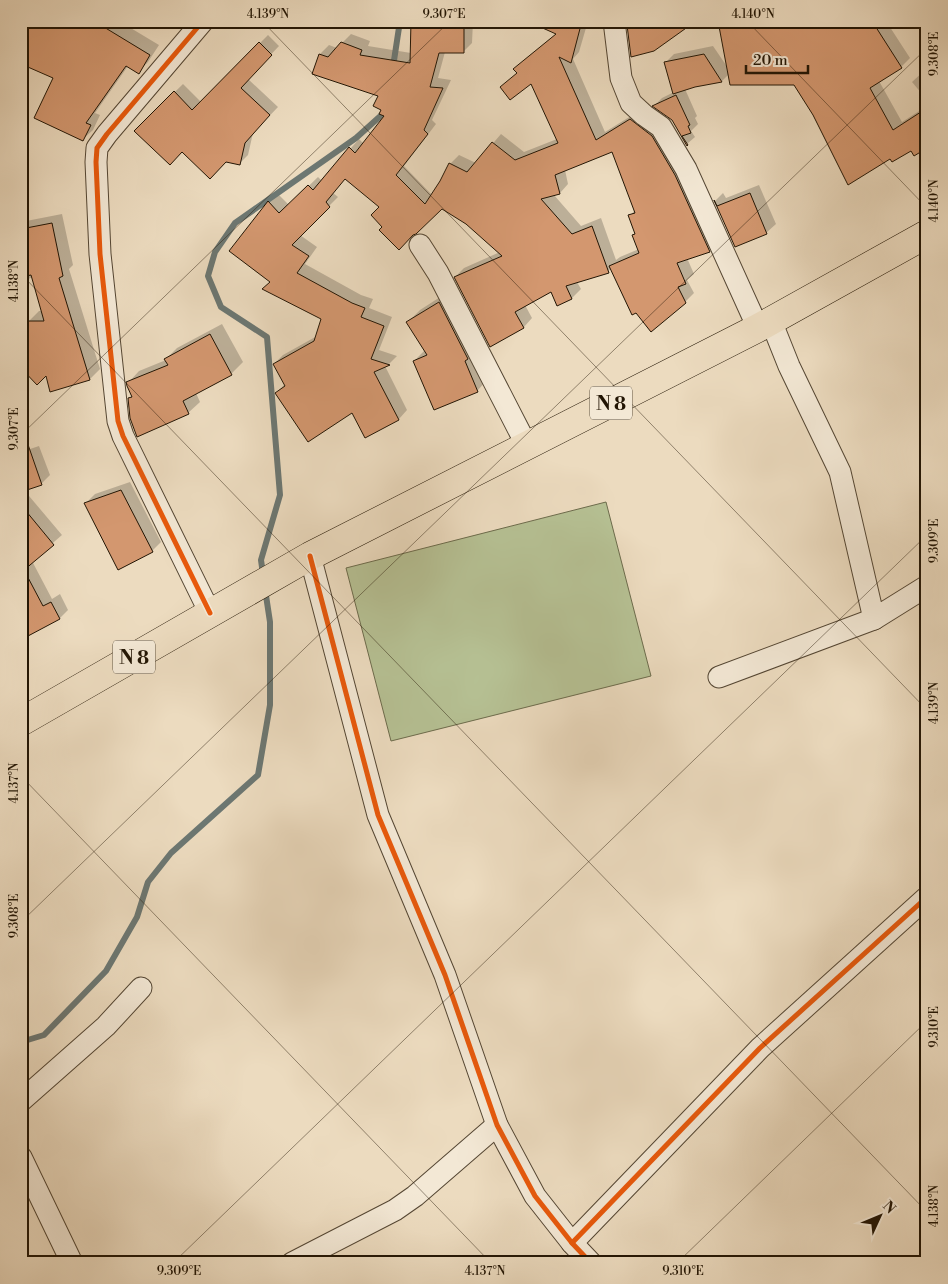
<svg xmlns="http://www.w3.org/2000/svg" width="948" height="1284" viewBox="0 0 948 1284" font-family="'Libre Bodoni',serif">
<rect width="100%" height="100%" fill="#ecdbbf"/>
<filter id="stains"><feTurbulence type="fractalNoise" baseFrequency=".004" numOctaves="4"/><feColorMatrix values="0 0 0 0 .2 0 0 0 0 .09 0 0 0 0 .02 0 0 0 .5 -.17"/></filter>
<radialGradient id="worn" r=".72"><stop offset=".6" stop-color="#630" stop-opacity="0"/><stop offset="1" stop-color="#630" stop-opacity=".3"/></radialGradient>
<path fill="#b6c194" stroke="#6c6b4c" d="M 606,502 L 651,676 L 391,741 L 346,568 Z"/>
<g fill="#0003" fill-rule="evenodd">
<path d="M 113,21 L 119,21 L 159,45 L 148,62 L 138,72 L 128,66 L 95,113 L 100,115 L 93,130 L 83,139 L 36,117 L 106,28 Z"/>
<path d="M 412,21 L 473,21 L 472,43 L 463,52 L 445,52 L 438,78 L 451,80 L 432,120 L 436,124 L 404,166 L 432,195 L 450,164 L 459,155 L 476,163 L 501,134 L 524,152 L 557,139 L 531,82 L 502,87 L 518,72 L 515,69 L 524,60 L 557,33 L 528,21 L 588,21 L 579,52 L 573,59 L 605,132 L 639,111 L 718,242 L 709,250 L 687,258 L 694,274 L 687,280 L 694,293 L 685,302 L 612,268 L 608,271 L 577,282 L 581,289 L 572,298 L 558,305 L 551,291 L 525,305 L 532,318 L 524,327 L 491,345 L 455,277 L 464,268 L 500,252 L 467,223 L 442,207 L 384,227 L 380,207 L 346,178 L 333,193 L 338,197 L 300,235 L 317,247 L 305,264 L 361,295 L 373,299 L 369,308 L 392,317 L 379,350 L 397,356 L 389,364 L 385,366 L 407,410 L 399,419 L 353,411 L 276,393 L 285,384 L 274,364 L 283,355 L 317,336 L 322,319 L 231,251 L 269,201 L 277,193 L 289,205 L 318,177 L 322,181 L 359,139 L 364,144 L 386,116 L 383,109 L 380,95 L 320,54 L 329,45 L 337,48 L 351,34 L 370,41 L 368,46 L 411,53 ZM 612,151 L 635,210 L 630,216 L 636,233 L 634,235 L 639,249 L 620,257 L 616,260 L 601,218 L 581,226 L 554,195 L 560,193 L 568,184 L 565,170 Z"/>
<path d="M 628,21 L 692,21 L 632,56 Z"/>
<path d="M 798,21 L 886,21 L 910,58 L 901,67 L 879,81 L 902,122 L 927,106 L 927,139 L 912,150 L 891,158 L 814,115 L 795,84 L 729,74 L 722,81 L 685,89 L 697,116 L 695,118 L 698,124 L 691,131 L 695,137 L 687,144 L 672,119 L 654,106 L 662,98 L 674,92 L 665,63 L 674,54 L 713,46 L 728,68 Z"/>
<path d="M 268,35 L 279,46 L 248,79 L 278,107 L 253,133 L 248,155 L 240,163 L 182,150 L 135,131 L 183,84 L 201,102 Z"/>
<path d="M 927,68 L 927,100 L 912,82 Z"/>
<path d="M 759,185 L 776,224 L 766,233 L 736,246 L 715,201 L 723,193 L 726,198 Z"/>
<path d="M 62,214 L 73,265 L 69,269 L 100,369 L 90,379 L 29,341 L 29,321 L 39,311 L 42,311 L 33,277 L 21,282 L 21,222 Z"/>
<path d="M 451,290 L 489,378 L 477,391 L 414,361 L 425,350 L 408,322 L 420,310 Z"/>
<path d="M 222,324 L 243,362 L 231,374 L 196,393 L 200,402 L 188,413 L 129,399 L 132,396 L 128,383 L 139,371 L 166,360 L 166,359 L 177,348 Z"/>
<path d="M 39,446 L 50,475 L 41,484 L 24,490 L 62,535 L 32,561 L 52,599 L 60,594 L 68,610 L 60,618 L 29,634 L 21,616 L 21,452 Z"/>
<path d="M 130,482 L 161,542 L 152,551 L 86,503 L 95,494 Z"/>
</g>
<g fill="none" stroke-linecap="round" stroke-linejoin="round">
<g stroke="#6c7772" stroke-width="6">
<path d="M 393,67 L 400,21"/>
<path d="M 263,574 L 261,560 L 280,495 L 267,337 L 221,307 L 208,276 L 215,252 L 235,223 L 356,138 L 386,111 L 387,109"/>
<path d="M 21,1042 L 44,1035 L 106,971 L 137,917 L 148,882 L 171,853 L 258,775 L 270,705 L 270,622 L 265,589"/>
</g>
</g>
<g fill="#d3976f" stroke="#221504">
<path d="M 21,21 L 94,21 L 150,55 L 139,74 L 126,66 L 86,123 L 91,125 L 83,141 L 34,118 L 53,78 L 21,64 Z"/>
<path d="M 411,21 L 464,21 L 464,53 L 439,53 L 430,87 L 443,88 L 424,130 L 428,134 L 396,175 L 425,204 L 440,181 L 449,163 L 467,172 L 492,142 L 515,160 L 558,143 L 531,84 L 510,100 L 500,87 L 517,73 L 513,69 L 556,34 L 527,21 L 582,21 L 571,63 L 559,57 L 596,140 L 630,119 L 652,136 L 675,175 L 710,252 L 677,263 L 686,284 L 678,287 L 686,303 L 651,332 L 636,313 L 632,315 L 609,266 L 639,253 L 632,235 L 635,234 L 628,215 L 635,213 L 612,152 L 555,175 L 560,194 L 541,199 L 572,234 L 592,226 L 609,273 L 566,286 L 572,299 L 557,306 L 551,292 L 515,312 L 524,328 L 490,347 L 454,277 L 502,256 L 466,224 L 442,209 L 416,234 L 413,235 L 399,250 L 379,230 L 382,227 L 371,215 L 379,207 L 345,179 L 326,202 L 330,207 L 292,245 L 309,256 L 297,273 L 352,303 L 365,308 L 361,317 L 384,326 L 371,359 L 390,365 L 374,372 L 399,420 L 365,438 L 352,413 L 308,442 L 275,393 L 285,386 L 273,364 L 314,341 L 321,319 L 262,289 L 270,282 L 229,251 L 268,201 L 279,213 L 308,185 L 313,190 L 349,147 L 355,153 L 384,116 L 379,114 L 381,110 L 373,106 L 378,96 L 312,74 L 319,54 L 328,57 L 341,42 L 362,50 L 360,55 L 410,63 Z"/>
<path d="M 641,21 L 696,21 L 654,51 L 631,57 L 627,25 Z"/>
<path d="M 718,21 L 872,21 L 902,68 L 870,88 L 893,130 L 927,108 L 927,148 L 914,156 L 911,151 L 892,162 L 890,159 L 848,185 L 813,115 L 794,85 L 730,85 Z"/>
<path d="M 259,42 L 272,55 L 241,88 L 270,115 L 245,143 L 240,165 L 226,162 L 210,179 L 182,152 L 170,165 L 134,131 L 174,91 L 192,110 Z"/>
<path d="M 704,54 L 722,82 L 695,87 L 673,94 L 664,62 Z"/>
<path d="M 676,95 L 690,125 L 688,126 L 691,133 L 682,136 L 688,145 L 687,146 L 672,120 L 652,106 Z"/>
<path d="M 750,193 L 767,234 L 735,247 L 714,200 L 717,206 Z"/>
<path d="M 52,223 L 63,276 L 59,278 L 90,380 L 50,392 L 46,376 L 37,385 L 21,368 L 21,348 L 28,342 L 28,321 L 44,321 L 31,275 L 21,277 L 21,229 Z"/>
<path d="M 439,302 L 468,359 L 465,361 L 478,392 L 434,410 L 413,361 L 427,355 L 406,322 Z"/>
<path d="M 210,334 L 232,375 L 183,401 L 189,414 L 137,437 L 130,418 L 128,398 L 132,397 L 127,386 L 126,382 L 168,365 L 164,359 Z"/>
<path d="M 21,433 L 24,433 L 42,485 L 21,492 Z"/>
<path d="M 121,490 L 153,552 L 118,570 L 84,503 Z"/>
<path d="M 21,505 L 54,545 L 24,570 L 43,606 L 51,602 L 60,619 L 28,636 L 21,622 Z"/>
</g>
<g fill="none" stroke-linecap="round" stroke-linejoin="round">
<g stroke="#544633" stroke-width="23">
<g id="minor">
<path d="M 203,21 L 107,134 L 97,148 L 96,162 L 100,254 L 118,421 L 123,436 L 210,613"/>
<path d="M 614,21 L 621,78 L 631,103 L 644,115 L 661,127 L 686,169 L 758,328"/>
<path d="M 420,245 L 438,273 L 527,446"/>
<path d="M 771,321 L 789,366 L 840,472 L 874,619 L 927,586"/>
<path d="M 310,556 L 378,815 L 445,975 L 497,1125 L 535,1196 L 572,1243 L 591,1263"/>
<path d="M 719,677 L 874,619"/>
<path d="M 21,1101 L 106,1026 L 141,988"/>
<path d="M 21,1157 L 72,1263"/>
<path d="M 572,1243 L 760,1048 L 927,897"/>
<path d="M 292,1263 L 395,1210 L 415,1196 L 497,1125"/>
</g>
</g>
<g stroke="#221504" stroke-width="29">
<path id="trunk" d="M 21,722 L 310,556 L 758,328 L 927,234"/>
</g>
<use href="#minor" stroke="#f3e8d5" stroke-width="21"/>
<use href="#trunk" stroke="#ecdbbf" stroke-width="28"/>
<g stroke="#f3e8d5" stroke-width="8">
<g id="cycleway">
<path d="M 203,21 L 107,134 L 97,148 L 96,162 L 100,254 L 118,421 L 123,436 L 210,613"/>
<path d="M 310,556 L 378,815 L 445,975 L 497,1125 L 535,1196 L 572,1243 L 591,1263"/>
<path d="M 572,1243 L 760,1048 L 927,897"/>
</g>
</g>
<use href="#cycleway" stroke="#e8590c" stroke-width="5"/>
</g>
<path fill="none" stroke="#221504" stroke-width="1" stroke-opacity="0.45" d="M 262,21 L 927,710M 747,21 L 927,208M 21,274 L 927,1212M 21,435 L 450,21M 21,776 L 491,1263M 21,922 L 927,48M 173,1263 L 927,535M 677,1263 L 927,1021"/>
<g text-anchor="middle" stroke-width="5" stroke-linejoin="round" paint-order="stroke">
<g fill="#f3e8d5" stroke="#615443" stroke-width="1">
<rect x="590" y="386.5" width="42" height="33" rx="4"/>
<rect x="113" y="640.5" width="42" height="33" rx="4"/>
</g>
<g font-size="19" font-weight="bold" fill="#221504">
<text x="611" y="410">N 8</text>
<text x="134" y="664">N 8</text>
</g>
</g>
<rect width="948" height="1284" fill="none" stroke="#ecdbbf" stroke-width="55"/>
<g transform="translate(880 1216) rotate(46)" stroke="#f3e8d5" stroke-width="4" paint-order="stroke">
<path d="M0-4L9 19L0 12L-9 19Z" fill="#221504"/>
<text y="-8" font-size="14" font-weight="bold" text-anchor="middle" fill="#221504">N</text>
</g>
<path d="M746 65v8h62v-8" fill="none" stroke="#221504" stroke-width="2.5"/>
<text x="753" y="65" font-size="15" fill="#221504" stroke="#f3e8d5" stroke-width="4" paint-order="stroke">20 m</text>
<rect x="28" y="28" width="892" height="1228" fill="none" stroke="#221504" stroke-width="2"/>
<g font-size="12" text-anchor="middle" fill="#221504">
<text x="268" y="18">4.139°N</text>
<text x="444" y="18">9.307°E</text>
<text x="753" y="18">4.140°N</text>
<text transform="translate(934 54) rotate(-90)" y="4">9.308°E</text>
<text transform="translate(934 201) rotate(-90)" y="4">4.140°N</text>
<text transform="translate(14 281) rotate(-90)" y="4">4.138°N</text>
<text transform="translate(14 429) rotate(-90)" y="4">9.307°E</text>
<text transform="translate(934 541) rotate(-90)" y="4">9.309°E</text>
<text transform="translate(934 703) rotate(-90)" y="4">4.139°N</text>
<text transform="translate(14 783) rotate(-90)" y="4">4.137°N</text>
<text transform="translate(14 916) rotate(-90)" y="4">9.308°E</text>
<text transform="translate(934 1027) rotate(-90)" y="4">9.310°E</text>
<text transform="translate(934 1206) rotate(-90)" y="4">4.138°N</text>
<text x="179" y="1275">9.309°E</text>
<text x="485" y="1275">4.137°N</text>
<text x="683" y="1275">9.310°E</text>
</g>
<rect width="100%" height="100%" filter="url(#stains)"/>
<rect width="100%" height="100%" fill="url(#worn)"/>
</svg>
